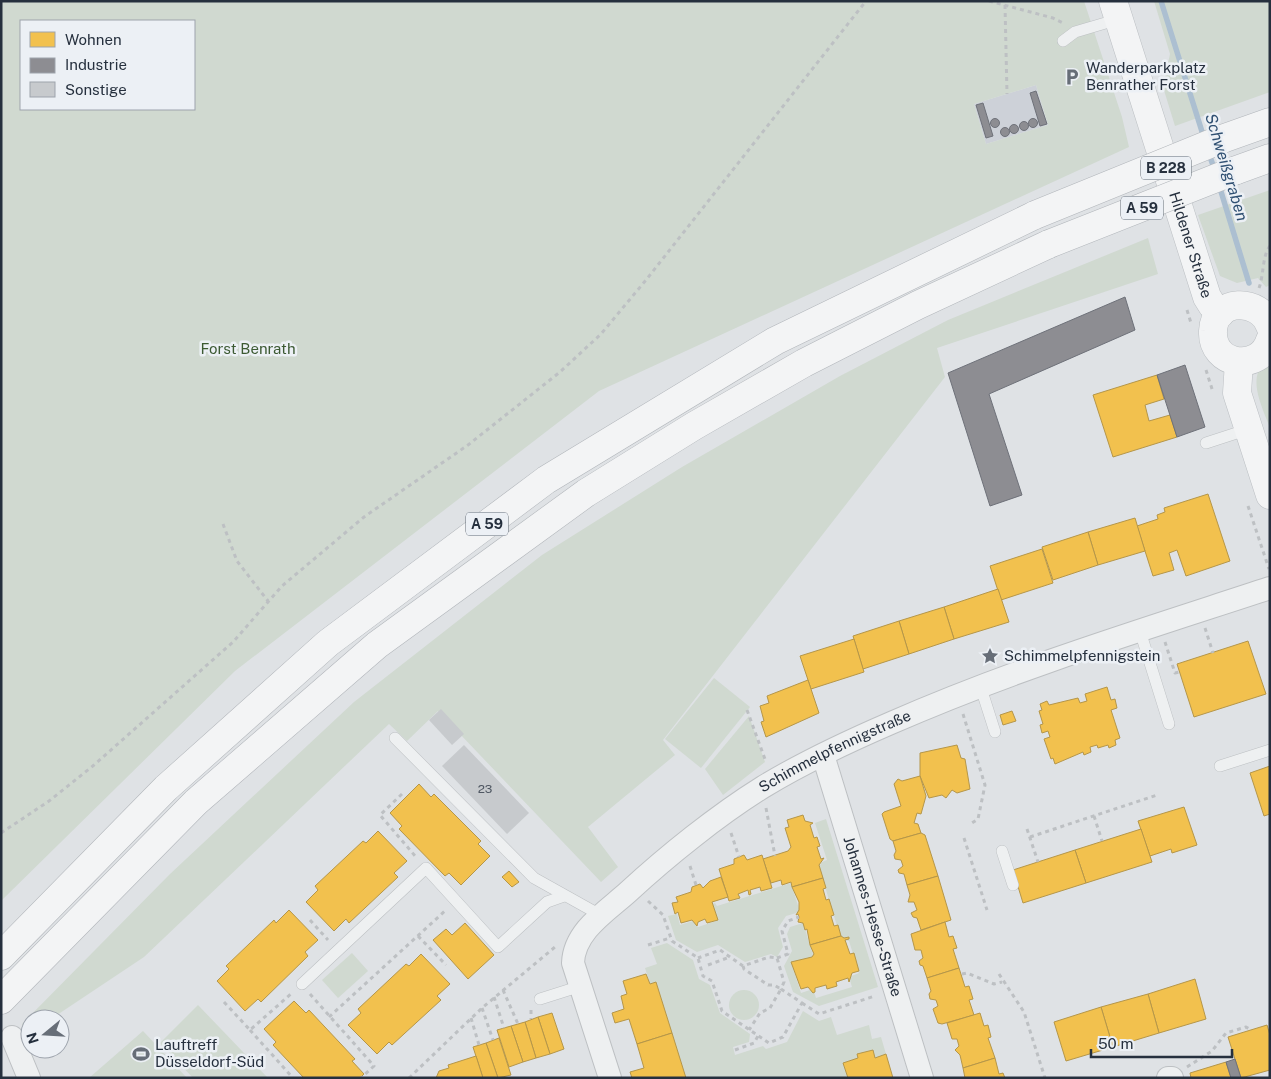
<svg xmlns="http://www.w3.org/2000/svg" width="1271" height="1079" viewBox="0 0 1271 1079" font-family="'Public Sans',sans-serif">
<rect width="100%" height="100%" fill="#dfe2e5"/>
<path fill="#cdd1d8" d="M 1036,85 L 1048,125 L 986,144 L 974,104 Z"/>
<g fill="#d0d9d0" fill-rule="evenodd">
<path d="M 1,1 L 1084,1 L 1122,117 L 1129,147 L 599,391 L 235,671 L 1,901 ZM 21,21 L 194,21 L 194,109 L 21,109 ZM 1036,85 L 1048,125 L 986,144 L 974,104 Z"/>
<path d="M 1154,1 L 1270,1 L 1270,92 L 1175,126 L 1163,87 L 1170,54 Z"/>
<path d="M 1270,190 L 1270,285 L 1266,287 L 1258,278 L 1237,283 L 1220,276 L 1198,215 Z"/>
<path d="M 1148,238 L 1158,274 L 937,348 L 945,377 L 663,740 L 675,755 L 588,827 L 618,867 L 601,882 L 438,711 L 407,741 L 389,724 L 144,957 L 51,1019 L 30,1019 L 29,1041 L 22,1024 L 170,874 L 354,702 L 542,555 L 682,467 L 840,376 L 948,320 Z"/>
<path d="M 1270,359 L 1270,428 C 1262,406 1244,373 1270,359 Z"/>
<path d="M 714,678 L 750,707 L 701,768 L 665,739 Z"/>
<path d="M 749,716 L 765,762 L 723,795 L 705,769 Z"/>
<path d="M 826,819 L 878,987 L 819,1006 L 793,992 L 784,966 L 792,951 L 787,934 L 790,927 L 803,923 L 814,958 L 792,965 L 801,993 L 813,989 L 816,998 L 852,987 L 849,977 L 859,973 L 849,941 L 841,939 L 819,867 L 822,862 L 827,860 L 815,823 Z"/>
<path d="M 791,883 L 800,912 L 786,916 L 778,928 L 783,947 L 777,957 L 771,954 L 745,962 L 718,945 L 697,952 L 676,940 L 668,916 L 677,914 L 680,925 L 693,921 L 698,927 L 716,921 L 711,904 L 715,903 L 717,906 Z"/>
<path d="M 667,943 L 693,960 L 699,979 L 710,985 L 720,1013 L 750,1034 L 749,1042 L 733,1047 L 735,1055 L 763,1046 L 766,1049 L 787,1042 L 803,1011 L 819,1021 L 831,1017 L 837,1035 L 869,1025 L 872,1039 L 881,1037 L 886,1054 L 875,1058 L 872,1050 L 858,1054 L 858,1058 L 843,1063 L 848,1078 L 686,1078 L 656,982 L 650,984 L 645,968 L 657,964 L 651,948 Z"/>
<path d="M 352,953 L 368,971 L 338,998 L 322,980 Z"/>
<circle cx="744" cy="1005" r="15"/>
<path d="M 198,1005 L 268,1078 L 193,1078 L 160,1043 Z"/>
<path d="M 143,1031 L 187,1078 L 89,1078 Z"/>
</g>
<g fill="#f2c14e" stroke="#b59649">
<path d="M 1157,375 L 1164,399 L 1145,405 L 1149,421 L 1170,415 L 1177,437 L 1113,457 L 1093,395 Z"/>
<path d="M 1208,494 L 1230,561 L 1186,576 L 1177,550 L 1169,553 L 1174,570 L 1153,576 L 1137,526 L 1158,519 L 1157,515 L 1165,512 L 1164,508 Z"/>
<path d="M 1135,518 L 1145,551 L 1098,565 L 1088,532 Z"/>
<path d="M 1088,532 L 1098,565 L 1053,580 L 1042,547 Z"/>
<path d="M 1042,549 L 1053,583 L 1001,600 L 990,566 Z"/>
<path d="M 998,589 L 1009,622 L 954,639 L 944,607 Z"/>
<path d="M 944,607 L 954,639 L 909,654 L 899,621 Z"/>
<path d="M 899,621 L 909,654 L 863,669 L 853,636 Z"/>
<path d="M 854,639 L 864,672 L 811,689 L 800,656 Z"/>
<path d="M 1248,641 L 1266,694 L 1194,717 L 1177,664 Z"/>
<path d="M 808,680 L 819,713 L 766,737 L 761,722 L 764,721 L 760,706 L 769,703 L 767,696 Z"/>
<path d="M 1107,687 L 1111,700 L 1115,699 L 1117,708 L 1111,710 L 1120,738 L 1115,740 L 1116,745 L 1109,748 L 1108,745 L 1098,748 L 1097,745 L 1090,747 L 1091,752 L 1084,755 L 1083,752 L 1055,764 L 1053,758 L 1051,759 L 1044,739 L 1050,737 L 1048,731 L 1042,733 L 1040,725 L 1043,724 L 1039,711 L 1042,710 L 1040,704 L 1047,701 L 1049,705 L 1078,698 L 1080,703 L 1087,701 L 1085,694 Z"/>
<path d="M 1012,711 L 1016,721 L 1003,725 L 1000,715 Z"/>
<path d="M 957,745 L 961,758 L 965,759 L 970,789 L 957,793 L 952,790 L 946,798 L 942,795 L 929,798 L 920,776 L 920,753 Z"/>
<path d="M 1270,766 L 1270,814 L 1264,816 L 1250,773 Z"/>
<path d="M 920,776 L 926,796 L 921,814 L 917,813 L 914,823 L 918,824 L 921,833 L 893,841 L 890,839 L 882,814 L 884,812 L 901,806 L 894,784 L 898,779 L 902,781 Z"/>
<path d="M 419,784 L 431,797 L 434,794 L 481,841 L 478,844 L 490,856 L 461,885 L 449,873 L 445,876 L 399,829 L 402,826 L 390,813 Z"/>
<path d="M 1184,807 L 1197,845 L 1172,853 L 1171,849 L 1150,856 L 1138,821 Z"/>
<path d="M 803,815 L 805,821 L 813,823 L 810,825 L 814,838 L 817,837 L 820,846 L 817,847 L 821,859 L 824,858 L 819,865 L 823,878 L 792,887 L 791,882 L 782,885 L 781,880 L 771,883 L 763,859 L 788,851 L 791,847 L 785,828 L 789,827 L 787,820 Z"/>
<path d="M 1141,829 L 1152,862 L 1086,883 L 1075,850 Z"/>
<path d="M 378,831 L 407,861 L 394,873 L 398,877 L 349,923 L 346,919 L 334,931 L 306,902 L 318,890 L 315,886 L 363,841 L 366,843 Z"/>
<path d="M 921,833 L 925,835 L 938,876 L 907,885 L 904,874 L 899,873 L 898,870 L 903,866 L 901,860 L 895,859 L 894,855 L 896,851 L 893,841 Z"/>
<path d="M 1075,850 L 1086,883 L 1023,903 L 1013,870 Z"/>
<path d="M 744,855 L 747,860 L 762,855 L 772,888 L 761,891 L 760,887 L 750,890 L 751,894 L 749,895 L 748,890 L 738,894 L 740,898 L 729,901 L 719,869 L 734,864 L 734,859 Z"/>
<path d="M 509,871 L 519,882 L 512,887 L 502,877 Z"/>
<path d="M 938,876 L 951,920 L 921,930 L 917,918 L 913,917 L 911,913 L 917,910 L 914,902 L 908,902 L 910,895 L 907,885 Z"/>
<path d="M 721,877 L 728,897 L 712,902 L 718,920 L 707,923 L 705,919 L 698,922 L 697,926 L 692,920 L 681,923 L 678,912 L 675,914 L 672,903 L 678,902 L 676,897 L 691,892 L 692,887 L 700,884 L 703,888 L 710,881 Z"/>
<path d="M 823,878 L 826,888 L 823,889 L 826,900 L 829,899 L 834,915 L 831,916 L 834,926 L 838,925 L 841,936 L 810,945 L 807,929 L 805,930 L 803,923 L 798,922 L 799,917 L 798,914 L 796,915 L 799,910 L 799,902 L 792,887 Z"/>
<path d="M 289,910 L 318,940 L 305,952 L 308,956 L 261,1002 L 258,999 L 245,1011 L 217,981 L 229,969 L 226,966 L 274,920 L 276,923 Z"/>
<path d="M 945,922 L 949,937 L 953,936 L 957,948 L 953,949 L 959,968 L 927,978 L 923,966 L 920,965 L 919,961 L 923,958 L 921,950 L 915,950 L 911,934 Z"/>
<path d="M 465,923 L 494,955 L 468,979 L 433,940 L 446,929 L 452,935 Z"/>
<path d="M 841,936 L 844,938 L 849,937 L 849,939 L 845,940 L 850,954 L 854,953 L 859,971 L 852,973 L 849,982 L 848,978 L 836,982 L 837,986 L 827,989 L 826,985 L 815,988 L 815,992 L 813,993 L 808,987 L 801,989 L 791,962 L 812,957 L 814,954 L 810,945 Z"/>
<path d="M 421,954 L 450,984 L 437,996 L 441,1000 L 392,1045 L 389,1042 L 377,1054 L 348,1025 L 361,1013 L 358,1009 L 406,964 L 409,966 Z"/>
<path d="M 959,968 L 965,987 L 969,986 L 973,999 L 969,1000 L 974,1015 L 942,1024 L 938,1023 L 933,1009 L 938,1006 L 936,1000 L 930,999 L 929,994 L 931,991 L 927,978 Z"/>
<path d="M 646,974 L 650,984 L 656,982 L 672,1033 L 637,1044 L 629,1019 L 615,1023 L 612,1013 L 624,1009 L 621,996 L 627,994 L 623,981 Z"/>
<path d="M 1195,979 L 1206,1019 L 1159,1033 L 1148,994 Z"/>
<path d="M 1148,994 L 1159,1033 L 1113,1047 L 1101,1007 Z"/>
<path d="M 294,1001 L 306,1013 L 309,1010 L 355,1059 L 352,1061 L 364,1074 L 360,1078 L 304,1078 L 273,1045 L 276,1042 L 264,1029 Z"/>
<path d="M 1101,1007 L 1113,1047 L 1066,1061 L 1054,1022 Z"/>
<path d="M 552,1013 L 564,1049 L 550,1054 L 538,1017 Z"/>
<path d="M 980,1013 L 984,1026 L 988,1025 L 991,1037 L 988,1038 L 995,1058 L 963,1068 L 960,1055 L 955,1050 L 959,1046 L 957,1039 L 952,1039 L 947,1023 Z"/>
<path d="M 538,1017 L 550,1054 L 536,1058 L 525,1022 Z"/>
<path d="M 525,1022 L 536,1058 L 523,1062 L 511,1026 Z"/>
<path d="M 1267,1025 L 1270,1035 L 1270,1070 L 1241,1078 L 1228,1037 Z"/>
<path d="M 511,1026 L 523,1062 L 509,1067 L 497,1030 Z"/>
<path d="M 672,1033 L 686,1078 L 632,1078 L 630,1072 L 644,1068 L 637,1044 Z"/>
<path d="M 499,1038 L 511,1075 L 498,1078 L 486,1043 Z"/>
<path d="M 486,1043 L 498,1078 L 483,1078 L 473,1047 Z"/>
<path d="M 873,1050 L 875,1058 L 886,1054 L 893,1078 L 848,1078 L 843,1063 L 858,1058 L 857,1054 Z"/>
<path d="M 476,1056 L 483,1078 L 436,1078 L 439,1071 L 449,1068 L 448,1065 Z"/>
<path d="M 995,1058 L 999,1074 L 1003,1073 L 1005,1078 L 965,1078 L 963,1068 Z"/>
<path d="M 1226,1062 L 1231,1078 L 1191,1078 L 1190,1073 Z"/>
</g>
<g fill="#8d8d92" stroke="#6e7179">
<path d="M 1036,91 L 1047,124 L 1040,126 L 1030,93 Z"/>
<path d="M 983,103 L 993,136 L 986,138 L 976,105 Z"/>
<circle cx="995" cy="123" r="4.5"/>
<circle cx="1033" cy="123" r="4.5"/>
<circle cx="1024" cy="126" r="4.5"/>
<circle cx="1014" cy="129" r="4.5"/>
<circle cx="1005" cy="132" r="4.5"/>
<path d="M 1125,297 L 1135,330 L 989,394 L 1022,495 L 990,506 L 948,373 Z"/>
<path d="M 1185,365 L 1205,427 L 1177,437 L 1157,375 Z"/>
<path d="M 1235,1059 L 1241,1078 L 1231,1078 L 1226,1062 Z"/>
</g>
<g fill="none" stroke-linecap="round" stroke-linejoin="round">
<g stroke="#acbfd1" stroke-width="5.5">
<path d="M 1161,1 L 1204,138"/>
<path d="M 1208,151 L 1215,171"/>
<path d="M 1219,185 L 1249,283"/>
</g>
</g>
<g fill="#c7cacd">
<path d="M 441,709 L 464,734 L 452,745 L 429,720 Z"/>
<path d="M 464,745 L 529,813 L 507,834 L 442,766 Z"/>
</g>
<g fill="none" stroke-linecap="round" stroke-linejoin="round">
<g stroke="#bdc0c3" stroke-width="12">
<g id="service">
<path d="M 1063,41 L 1075,32 L 1119,19"/>
<path d="M 1206,443 L 1249,429"/>
<path d="M 1140,631 L 1169,724"/>
<path d="M 980,685 L 995,732"/>
<path d="M 395,738 L 534,878 L 602,916"/>
<path d="M 1220,766 L 1270,750"/>
<path d="M 1002,851 L 1013,885"/>
<path d="M 302,984 L 426,868 L 498,947 L 547,902 L 564,896"/>
<path d="M 540,999 L 581,986"/>
</g>
</g>
<g stroke="#bdc0c3" stroke-width="24">
<g id="minor">
<path id="s1" d="M 823,755 L 922,1078"/>
<path d="M 12,1037 L 29,1078"/>
<path id="s2" d="M 610,1078 L 573,963 C 574,931 607,911 628,892 C 667,856 718,815 763,787 C 804,762 847,742 891,723 C 1014,669 1142,630 1270,588"/>
<path d="M 1168,1078 L 1172,1078"/>
</g>
</g>
<g stroke="#bbbfc3" stroke-width="29">
<g id="primary">
<path id="s3" d="M 1113,1 L 1207,297 L 1212,305 L 1220,314"/>
<path d="M 1270,326 C 1260,297 1214,298 1213,331 C 1211,366 1260,373 1270,340"/>
<path d="M 1239,362 L 1237,393 L 1270,495"/>
</g>
</g>
<g stroke="#b1b5ba" stroke-width="29">
<g id="motorway">
<path d="M 1222,139 L 1270,122"/>
<path d="M 1234,171 L 1270,158"/>
<path d="M 1,956 L 166,788 L 328,643 L 546,480 L 775,341 L 1035,215"/>
<path d="M 1,1000 L 196,802 L 377,645 L 586,493 L 694,426 L 804,363 L 918,305 L 1049,244"/>
</g>
</g>
<g stroke="#bdc0c3" stroke-width="3" stroke-dasharray="4 4" stroke-linecap="butt">
<path d="M 989,1 L 1053,18 L 1063,23"/>
<path d="M 1005,5 L 1007,94"/>
<path d="M 1259,288 C 1264,275 1262,256 1270,246"/>
<path d="M 1187,310 L 1191,323"/>
<path d="M 1206,370 L 1213,392"/>
<path d="M 1248,506 L 1269,569"/>
<path d="M 223,524 L 237,561 L 268,601"/>
<path d="M 1205,628 L 1213,653"/>
<path d="M 1165,642 L 1175,673 L 1180,672"/>
<path d="M 747,710 L 766,762"/>
<path d="M 963,714 L 985,785 L 978,819 L 972,823"/>
<path d="M 402,794 L 380,815 L 416,857"/>
<path d="M 766,808 L 775,856"/>
<path d="M 1094,816 L 1102,841"/>
<path d="M 1027,829 L 1038,862"/>
<path d="M 1,833 L 49,801 L 94,765 L 233,642 L 282,586 L 364,517 L 468,445 L 560,372 L 601,334 L 646,280 L 866,1"/>
<path d="M 731,833 L 739,857"/>
<path d="M 1030,837 L 1157,795"/>
<path d="M 964,838 L 987,910"/>
<path d="M 690,866 L 696,885"/>
<path d="M 648,901 L 663,915 L 672,941 L 698,958 L 703,976 L 712,981 L 722,1011 L 769,1043 L 783,1037 L 802,1003 L 781,989 L 784,982 L 777,958 L 769,957 L 743,966 L 720,950 L 698,958"/>
<path d="M 310,920 L 328,940"/>
<path d="M 418,936 L 446,965"/>
<path d="M 648,945 L 670,938"/>
<path d="M 777,958 L 788,954 L 782,931 L 788,921 L 799,917"/>
<path d="M 708,965 L 730,957"/>
<path d="M 743,966 L 744,969 L 768,985 L 774,985 L 781,989 L 770,1008 L 760,1013 L 749,1030"/>
<path d="M 962,974 L 967,973 L 994,984 L 1002,982"/>
<path d="M 999,974 L 1024,1012 L 1045,1078"/>
<path d="M 503,990 L 518,1024"/>
<path d="M 310,994 L 374,1066 L 361,1078"/>
<path d="M 494,997 L 504,1028"/>
<path d="M 224,1002 L 250,1030 L 292,993"/>
<path d="M 802,1003 L 819,1014 L 875,996"/>
<path d="M 482,1008 L 493,1040"/>
<path d="M 531,1010 L 531,1019"/>
<path d="M 329,1017 L 446,910"/>
<path d="M 471,1018 L 479,1045"/>
<path d="M 250,1030 L 293,1078"/>
<path d="M 735,1050 L 754,1043 L 758,1036"/>
<path d="M 1187,1067 L 1212,1051 L 1226,1033 L 1246,1027 L 1251,1030"/>
<path d="M 409,1078 L 482,1008 L 555,947"/>
</g>
<use href="#service" stroke="#eef0f1" stroke-width="11"/>
<use href="#minor" stroke="#eef0f1" stroke-width="22"/>
<use href="#primary" stroke="#f3f4f5" stroke-width="28"/>
<use href="#motorway" stroke="#f3f4f5" stroke-width="28"/>
<g stroke="#b1b5ba" stroke-width="29" stroke-linecap="butt">
<g id="motorway-bridge">
<path d="M 1035,215 L 1222,139"/>
<path d="M 1049,244 L 1234,171"/>
</g>
</g>
<use href="#motorway-bridge" stroke="#f3f4f5" stroke-width="28"/>
</g>
<defs>
<g id="parking-bare" transform="scale(1.35)"><path d="M-3.5-5.5H1a3.5 3.5 0 0 1 0 7H-1V5.5H-3.5ZM-1-3.4V-.6H.8a1.4 1.4 0 0 0 0-2.8Z" fill="#676e78" stroke="#ecf0f5" stroke-width="2.5" paint-order="stroke"/></g>
<g id="sight-bare" transform="scale(1.35)"><path d="M0-6L1.8-2.2L6-1.7L2.9 1.2L3.7 5.4L0 3.3L-3.7 5.4L-2.9 1.2L-6-1.7L-1.8-2.2Z" fill="#676e78" stroke="#ecf0f5" stroke-width="2.5" paint-order="stroke"/></g>
<g id="stadium-bare" transform="scale(1.35)"><path d="M0-5a6.5 5 0 1 0 0 10a6.5 5 0 1 0 0-10ZM-3.5-1.8h7v3.6h-7Z" fill="#676e78" stroke="#ecf0f5" stroke-width="2.5" paint-order="stroke"/></g>
</defs>
<g fill-rule="evenodd">
<use href="#parking-bare" x="1072" y="77"/>
<use href="#sight-bare" x="990" y="656"/>
<use href="#stadium-bare" x="141" y="1054"/>
</g>
<g text-anchor="middle" stroke-width="5" stroke-linejoin="round" paint-order="stroke">
<g font-size="12" fill="#4f5762">
<text x="485" y="793">23</text>
</g>
<g fill="#ecf0f5" stroke="#616a75" stroke-width="1">
<rect x="1141" y="156.5" width="50" height="23" rx="4"/>
<rect x="1121" y="196.5" width="42" height="23" rx="4"/>
<rect x="466" y="512.5" width="42" height="23" rx="4"/>
</g>
<g font-size="14" font-weight="bold" fill="#26303e">
<text x="1166" y="173">B 228</text>
<text x="1142" y="213">A 59</text>
<text x="487" y="529">A 59</text>
</g>
<g font-size="15" fill="#26303e" stroke="#ecf0f5" text-anchor="start">
<text x="1086" y="73">Wanderparkplatz<tspan x="1086" dy="17">Benrather Forst</tspan></text>
<text x="1004" y="661">Schimmelpfennigstein</text>
<text x="155" y="1050">Lauftreff<tspan x="155" dy="17">Düsseldorf-Süd</tspan></text>
</g>
<g font-size="15" fill="#26303e" stroke="#ecf0f5">
<text dy="5" stroke="none"><textPath href="#s3" startOffset="256">Hildener Straße</textPath></text>
<text dy="5" stroke="none"><textPath href="#s2" startOffset="465">Schimmelpfennigstraße</textPath></text>
<text dy="5" stroke="none"><textPath href="#s1" startOffset="169">Johannes-Hesse-Straße</textPath></text>
</g>
<g font-size="15" fill="#3c5a33" stroke="#ecf0f5">
<text x="248" y="354">Forst Benrath</text>
</g>
<g font-size="16" font-style="italic" fill="#305072" stroke="#ecf0f5">
<text transform="translate(1227 167) rotate(73)" y="6">Schweißgraben</text>
</g>
</g>
<rect width="1271" height="1079" fill="none" stroke="#26303e" stroke-width="5"/>
<rect x="20" y="20" width="175" height="90" fill="#ecf0f5" stroke="#9da3ac"/>
<rect x="30" y="32" width="25" height="15" fill="#f2c14e" stroke="#9da3ac"/>
<text x="65" y="45" font-size="15" fill="#26303e">Wohnen</text>
<rect x="30" y="58" width="25" height="15" fill="#8d8d92" stroke="#9da3ac"/>
<text x="65" y="70" font-size="15" fill="#26303e">Industrie</text>
<rect x="30" y="82" width="25" height="15" fill="#c7cacd" stroke="#9da3ac"/>
<text x="65" y="95" font-size="15" fill="#26303e">Sonstige</text>
<g transform="translate(45 1034) rotate(252)"><circle r="24" fill="#ecf0f5" stroke="#9da3ac"/>
<path d="M0-4L9 19L0 12L-9 19Z" fill="#676e78"/>
<text y="-8" font-size="14" font-weight="bold" text-anchor="middle" fill="#26303e">N</text>
</g>
<path d="M1091 1049v8h141v-8" fill="none" stroke="#26303e" stroke-width="2.5"/>
<text x="1098" y="1049" font-size="15" fill="#26303e" stroke="#ecf0f5" stroke-width="4" paint-order="stroke">50 m</text>
</svg>
